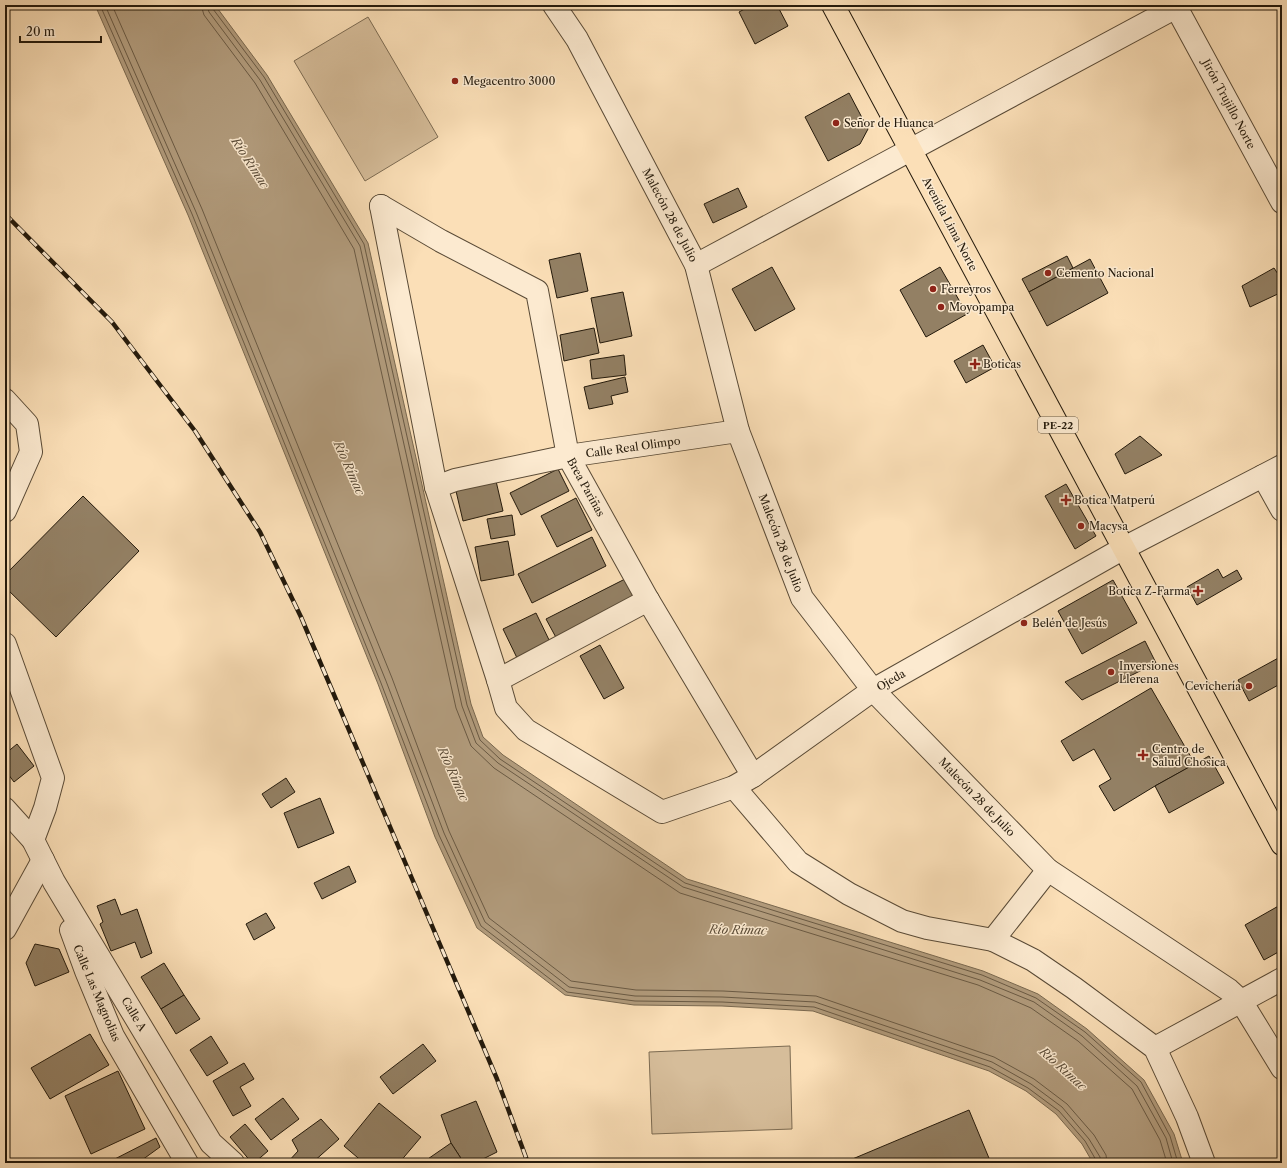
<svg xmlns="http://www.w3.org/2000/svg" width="1287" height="1168" viewBox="0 0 1287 1168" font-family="'Libre Caslon Text',serif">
<rect width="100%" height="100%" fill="#fbdfb7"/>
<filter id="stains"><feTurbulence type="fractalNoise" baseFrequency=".005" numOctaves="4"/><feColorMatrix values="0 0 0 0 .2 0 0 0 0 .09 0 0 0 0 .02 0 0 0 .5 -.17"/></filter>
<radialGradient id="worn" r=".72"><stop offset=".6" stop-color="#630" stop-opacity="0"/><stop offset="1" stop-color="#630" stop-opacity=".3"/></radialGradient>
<g fill="#d6bd9a" stroke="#7c6b52">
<path d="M 368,17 L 438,137 L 365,181 L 294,61 Z"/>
<path d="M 790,1046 L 792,1129 L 652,1134 L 649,1052 Z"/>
</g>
<path fill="#b29c7d" stroke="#79684f" d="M 95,5 L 215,5 L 267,75 L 368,243 L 471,704 L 483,737 L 503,755 L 687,879 L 983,971 L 1038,994 L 1087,1029 L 1144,1080 L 1174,1134 L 1183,1163 L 1093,1163 L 1082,1144 L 1056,1114 L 1026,1091 L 989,1071 L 813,1011 L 722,1006 L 634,1005 L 565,995 L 477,928 L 435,837 L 378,684 L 188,215 Z"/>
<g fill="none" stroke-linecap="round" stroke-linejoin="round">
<g stroke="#6a5a44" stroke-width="1">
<path d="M 100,5 L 192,214 L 381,683 L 439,835 L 481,926 L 567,992 L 635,1001 L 722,1002 L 814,1007 L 990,1067 L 1028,1088 L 1059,1111 L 1085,1141 L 1096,1160 L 1096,1163"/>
<path d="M 105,5 L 196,212 L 386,681 L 444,833 L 485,922 L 569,987 L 635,996 L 722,997 L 815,1002 L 992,1062 L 1031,1084 L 1062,1107 L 1089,1139 L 1100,1157 L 1101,1163"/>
<path d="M 112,5 L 202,209 L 392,678 L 449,831 L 489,918 L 571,981 L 636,990 L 723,991 L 816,996 L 994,1057 L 1034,1079 L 1067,1104 L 1094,1135 L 1106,1155 L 1107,1163"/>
<path d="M 201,5 L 204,15 L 255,83 L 354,249 L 456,708 L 471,746 L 494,768 L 680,893 L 978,985 L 1031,1008 L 1078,1041 L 1132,1089 L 1160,1140 L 1167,1163"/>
<path d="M 207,5 L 209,12 L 260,80 L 360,246 L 462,706 L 476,743 L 498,763 L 683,887 L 980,980 L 1034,1002 L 1082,1036 L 1137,1086 L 1166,1138 L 1173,1163"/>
<path d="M 213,5 L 213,9 L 264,77 L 364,244 L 467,705 L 480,740 L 500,759 L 685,883 L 982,975 L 1036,998 L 1085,1032 L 1141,1082 L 1170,1136 L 1178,1163"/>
</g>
</g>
<g fill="#938064" stroke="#23190b">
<path d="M 752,5 L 777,5 L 788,26 L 755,44 L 739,12 Z"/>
<path d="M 849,93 L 868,129 L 860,144 L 828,161 L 805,117 Z"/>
<path d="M 738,188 L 747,207 L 713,223 L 704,204 Z"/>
<path d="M 580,253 L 588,291 L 557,298 L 549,260 Z"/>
<path d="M 1067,256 L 1073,268 L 1029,292 L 1022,279 Z"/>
<path d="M 1090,259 L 1108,293 L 1047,326 L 1029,292 Z"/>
<path d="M 772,267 L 795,309 L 755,331 L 732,289 Z"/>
<path d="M 940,267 L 967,314 L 926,337 L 900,290 Z"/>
<path d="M 1274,268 L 1282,280 L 1282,292 L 1250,307 L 1242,286 Z"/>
<path d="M 623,292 L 632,336 L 600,343 L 591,298 Z"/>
<path d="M 594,328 L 599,353 L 564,361 L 560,335 Z"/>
<path d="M 983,345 L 995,367 L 966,383 L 954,361 Z"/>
<path d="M 624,355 L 626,375 L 592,379 L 590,360 Z"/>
<path d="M 625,377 L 628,392 L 611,396 L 613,404 L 589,409 L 584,387 Z"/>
<path d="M 1140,436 L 1162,455 L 1125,474 L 1115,454 Z"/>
<path d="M 558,469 L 569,491 L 521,515 L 510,493 Z"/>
<path d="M 496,481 L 503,511 L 463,521 L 456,491 Z"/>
<path d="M 1066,484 L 1096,536 L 1075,549 L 1045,496 Z"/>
<path d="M 83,496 L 139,551 L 56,637 L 5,587 L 5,575 Z"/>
<path d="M 576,498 L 592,530 L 557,547 L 541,516 Z"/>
<path d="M 512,515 L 515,535 L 491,539 L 487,519 Z"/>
<path d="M 592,537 L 606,566 L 532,603 L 518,574 Z"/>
<path d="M 508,541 L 514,575 L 481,581 L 475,547 Z"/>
<path d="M 1218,569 L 1223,578 L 1237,570 L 1242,579 L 1197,605 L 1187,587 Z"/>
<path d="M 627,578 L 639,603 L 559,643 L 546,619 Z"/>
<path d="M 1113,580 L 1137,623 L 1082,654 L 1058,611 Z"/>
<path d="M 536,613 L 551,644 L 518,660 L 503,629 Z"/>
<path d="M 1145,641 L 1156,663 L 1082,700 L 1065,682 Z"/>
<path d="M 600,645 L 624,688 L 604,699 L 580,656 Z"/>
<path d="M 1282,656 L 1282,683 L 1249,701 L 1238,680 Z"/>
<path d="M 1151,688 L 1195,764 L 1155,786 L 1114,811 L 1099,786 L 1111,779 L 1094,749 L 1073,761 L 1061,741 Z"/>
<path d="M 17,744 L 34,766 L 14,782 L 5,770 L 5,754 Z"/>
<path d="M 1209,756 L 1224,783 L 1169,813 L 1155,786 Z"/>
<path d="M 286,778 L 295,792 L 271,808 L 262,794 Z"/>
<path d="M 320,798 L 334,833 L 298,848 L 284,813 Z"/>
<path d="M 349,866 L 356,882 L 322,899 L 314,883 Z"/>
<path d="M 115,899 L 121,915 L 137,909 L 152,953 L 141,958 L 135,942 L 111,951 L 100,924 L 103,922 L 97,906 Z"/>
<path d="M 1282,904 L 1282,950 L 1264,960 L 1245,925 Z"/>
<path d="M 266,913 L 275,928 L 254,940 L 246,924 Z"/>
<path d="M 35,944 L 59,949 L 69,972 L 35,986 L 26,963 Z"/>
<path d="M 164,963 L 184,995 L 161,1009 L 141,977 Z"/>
<path d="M 184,995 L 200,1019 L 176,1034 L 161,1009 Z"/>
<path d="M 90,1034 L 109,1065 L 50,1099 L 31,1068 Z"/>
<path d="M 211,1036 L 228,1063 L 207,1076 L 190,1050 Z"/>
<path d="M 423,1044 L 436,1061 L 393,1094 L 380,1077 Z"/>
<path d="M 244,1063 L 254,1079 L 240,1087 L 251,1106 L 233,1116 L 213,1081 Z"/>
<path d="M 118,1071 L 145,1129 L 91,1154 L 65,1096 Z"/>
<path d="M 283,1098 L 299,1119 L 271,1140 L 255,1119 Z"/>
<path d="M 476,1101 L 497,1152 L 475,1163 L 464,1163 L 451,1143 L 441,1115 Z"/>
<path d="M 379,1103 L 421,1137 L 399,1163 L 364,1163 L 344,1146 Z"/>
<path d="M 969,1110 L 991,1163 L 843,1163 Z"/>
<path d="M 321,1119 L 339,1139 L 312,1163 L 287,1163 L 298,1151 L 292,1140 Z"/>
<path d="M 245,1124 L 268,1151 L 254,1163 L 252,1163 L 230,1137 Z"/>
<path d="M 156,1138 L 160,1147 L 142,1160 L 143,1163 L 107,1163 Z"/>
<path d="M 451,1143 L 464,1163 L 422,1163 Z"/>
</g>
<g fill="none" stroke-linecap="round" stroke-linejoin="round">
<g stroke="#594a36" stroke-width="24">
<g id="minor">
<path d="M 554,5 L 577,39 L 696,265 L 738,431 L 802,598 L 873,690 L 1048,870 L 1229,990 L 1241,1001 L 1282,1068"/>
<path d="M 1175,5 L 1282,202"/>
<path d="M 381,206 L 436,487 L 498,680 L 506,708 L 526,730 L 662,812 L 734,787 L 753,776 L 873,690 L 1124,548 L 1282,466"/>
<path d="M 381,206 L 441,241 L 537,291 L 568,456 L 648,600 L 753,776"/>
<path d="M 696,265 L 1180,5"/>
<path d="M 5,400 L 27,424 L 31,452 L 5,511"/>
<path d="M 1263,476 L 1282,510"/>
<path d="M 436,487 L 455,480 L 568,456 L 738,431"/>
<path d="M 5,644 L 53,778 L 45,808 L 33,840"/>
<path d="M 498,680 L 648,600"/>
<path d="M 734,787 L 798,862 L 849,894 L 902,921 L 927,928 L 993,940 L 1033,960 L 1074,988 L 1155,1048 L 1187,1117 L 1204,1163"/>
<path d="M 5,809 L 33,840 L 54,882 L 211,1143 L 233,1163"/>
<path d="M 5,929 L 43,860"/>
<path d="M 71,930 L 86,971 L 113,1036 L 187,1163"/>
<path d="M 993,940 L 1048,870"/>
<path d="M 1155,1048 L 1282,979"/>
</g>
</g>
<g stroke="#23190b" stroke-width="24">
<path id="highway" d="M 833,5 L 1282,844"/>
</g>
<use href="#minor" stroke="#fcead0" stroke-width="22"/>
<use href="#highway" stroke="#fbdfb7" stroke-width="22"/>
<g stroke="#23190b" stroke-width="4.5">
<path id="rail" d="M 5,214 L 112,322 L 195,431 L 260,532 L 301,617 L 497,1079 L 528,1163"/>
</g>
<use href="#rail" stroke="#fcead0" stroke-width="3" stroke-dasharray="9" stroke-linecap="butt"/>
</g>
<g fill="#8f2418" stroke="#fcead0" stroke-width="1.5">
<circle cx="455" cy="81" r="4"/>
<circle cx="836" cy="123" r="4"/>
<circle cx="1048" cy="273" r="4"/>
<circle cx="933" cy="289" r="4"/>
<circle cx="941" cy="307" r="4"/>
<path d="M973 358h4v4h4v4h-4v4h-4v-4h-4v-4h4z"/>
<path d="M1064 494h4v4h4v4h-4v4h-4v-4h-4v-4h4z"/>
<circle cx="1081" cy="526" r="4"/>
<path d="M1196 585h4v4h4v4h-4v4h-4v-4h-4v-4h4z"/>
<circle cx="1024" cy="623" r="4"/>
<circle cx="1111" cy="672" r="4"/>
<circle cx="1249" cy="686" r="4"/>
<path d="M1141 749h4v4h4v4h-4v4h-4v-4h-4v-4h4z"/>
</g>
<g text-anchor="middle" stroke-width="3" stroke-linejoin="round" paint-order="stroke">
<rect fill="#fcead0" stroke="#645846" stroke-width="1" x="1038" y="417" width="40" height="16" rx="3"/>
<g font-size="10" font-weight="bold" fill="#23190b">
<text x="1058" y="429">PE-22</text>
</g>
<g font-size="11" fill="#23190b" stroke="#fcead0" text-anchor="start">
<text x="463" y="85">Megacentro 3000</text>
<text x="844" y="127">Señor de Huanca</text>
<text x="1056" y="277">Cemento Nacional</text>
<text x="941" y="293">Ferreyros</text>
<text x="949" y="311">Moyopampa</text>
<text x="983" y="368">Boticas</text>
<text x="1074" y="504">Botica Matperú</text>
<text x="1089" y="530">Macysa</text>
<text x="1190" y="595" text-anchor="end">Botica Z-Farma</text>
<text x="1032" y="627">Belén de Jesús</text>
<text x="1119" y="670">Inversiones<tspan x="1119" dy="13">Llerena</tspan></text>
<text x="1241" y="690" text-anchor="end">Cevichería</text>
<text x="1152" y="753">Centro de<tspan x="1152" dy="13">Salud Chosica</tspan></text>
</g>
<g font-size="11" fill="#23190b" stroke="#fcead0">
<text transform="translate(1229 104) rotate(62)" y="4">Jirón Trujillo Norte</text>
<text transform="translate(670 215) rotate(62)" y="4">Malecón 28 de Julio</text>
<text transform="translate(950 224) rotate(62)" y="4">Avenida Lima Norte</text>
<text transform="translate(633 447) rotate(-8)" y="4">Calle Real Olimpo</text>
<text transform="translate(586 487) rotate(61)" y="4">Brea Pariñas</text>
<text transform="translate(781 543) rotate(69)" y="4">Malecón 28 de Julio</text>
<text transform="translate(891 680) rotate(-30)" y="4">Ojeda</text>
<text transform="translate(977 797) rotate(46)" y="4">Malecón 28 de Julio</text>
<text transform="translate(97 993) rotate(67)" y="4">Calle Las Magnolias</text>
<text transform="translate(134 1014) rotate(59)" y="4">Calle A</text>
</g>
<g font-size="12" font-style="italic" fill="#5c4d39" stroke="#fcead0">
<text transform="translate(250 163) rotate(57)" y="4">Río Rímac</text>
<text transform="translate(349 468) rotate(66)" y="4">Río Rímac</text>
<text transform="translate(453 774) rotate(66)" y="4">Río Rímac</text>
<text transform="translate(738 930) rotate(1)" y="4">Río Rímac</text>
<text transform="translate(1063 1069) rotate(42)" y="4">Río Rímac</text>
</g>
</g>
<rect width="1287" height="1168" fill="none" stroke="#fbdfb7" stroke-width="20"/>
<rect x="6" y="6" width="1275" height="1156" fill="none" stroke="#23190b" stroke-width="2"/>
<rect x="10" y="10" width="1267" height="1148" fill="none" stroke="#23190b"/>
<path d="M20 36v6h81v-6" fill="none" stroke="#23190b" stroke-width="2"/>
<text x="26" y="36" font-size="12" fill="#23190b" stroke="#fcead0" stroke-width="3" paint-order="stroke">20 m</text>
<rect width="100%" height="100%" filter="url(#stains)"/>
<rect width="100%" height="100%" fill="url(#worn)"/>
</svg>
